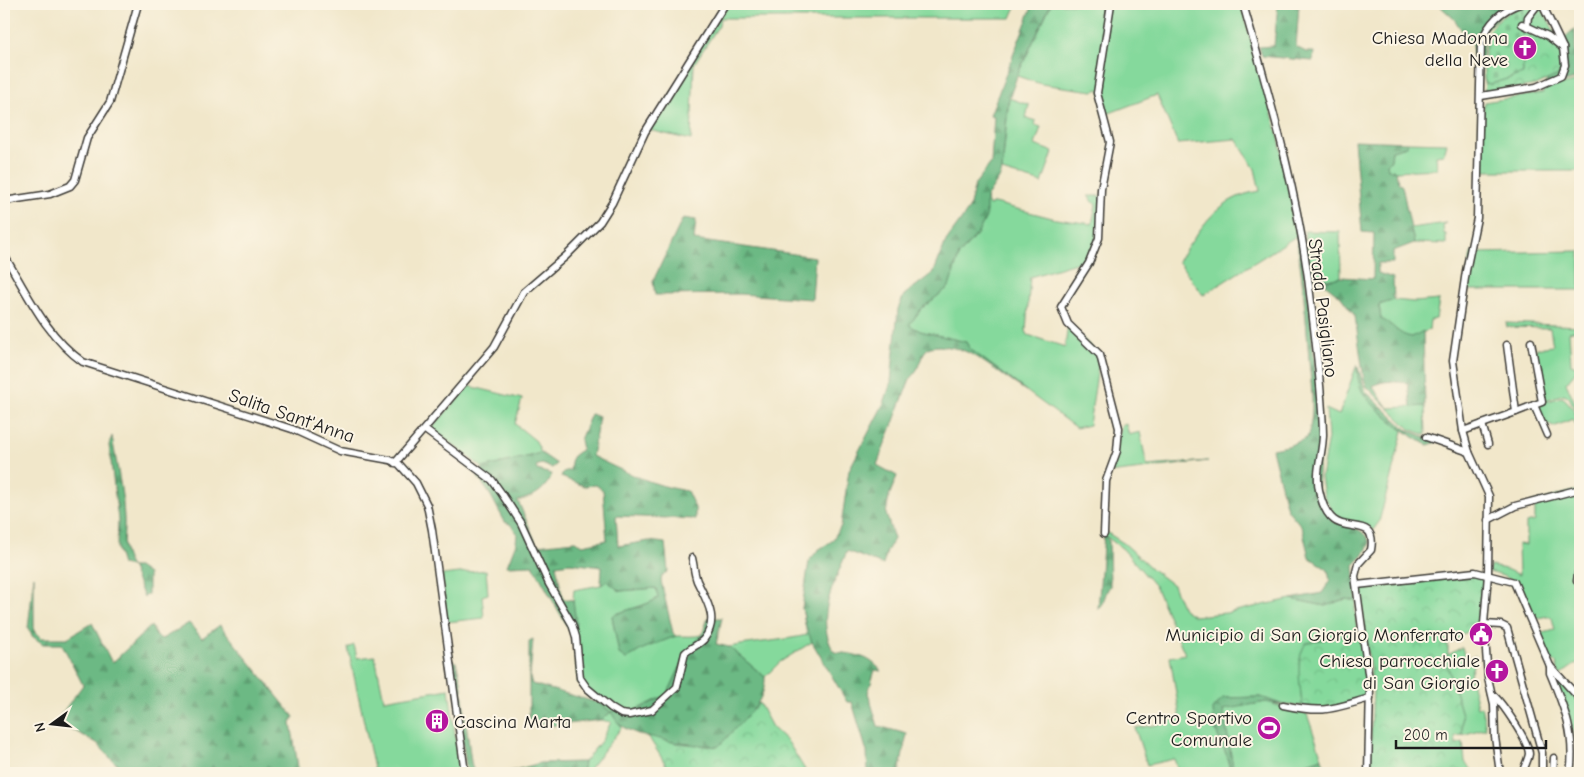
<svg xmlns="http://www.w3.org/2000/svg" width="1584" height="777" viewBox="0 0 1584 777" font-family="'Comic Neue',sans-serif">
<defs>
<pattern id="forest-firs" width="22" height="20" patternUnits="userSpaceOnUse" patternTransform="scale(1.25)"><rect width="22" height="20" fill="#6cb984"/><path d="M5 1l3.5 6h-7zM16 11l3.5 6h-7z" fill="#5d9e71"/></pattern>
<pattern id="cemetery-stones" width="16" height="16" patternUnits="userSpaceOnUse" patternTransform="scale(1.25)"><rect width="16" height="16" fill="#85d99c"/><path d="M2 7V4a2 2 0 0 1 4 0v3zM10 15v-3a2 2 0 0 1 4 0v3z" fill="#72ba86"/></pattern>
<pattern id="park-crowns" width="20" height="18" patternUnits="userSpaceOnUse" patternTransform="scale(1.25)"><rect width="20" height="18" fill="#85d99c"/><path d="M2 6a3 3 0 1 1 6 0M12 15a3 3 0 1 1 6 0" fill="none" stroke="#72ba86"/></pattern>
</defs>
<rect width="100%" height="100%" fill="#fcf5e5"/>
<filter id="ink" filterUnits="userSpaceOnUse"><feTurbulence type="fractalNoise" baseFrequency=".02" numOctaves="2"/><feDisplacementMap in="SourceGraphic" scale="10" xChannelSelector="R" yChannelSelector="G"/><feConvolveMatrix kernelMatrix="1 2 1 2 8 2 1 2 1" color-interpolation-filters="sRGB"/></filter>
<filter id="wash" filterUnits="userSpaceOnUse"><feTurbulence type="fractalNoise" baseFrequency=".0096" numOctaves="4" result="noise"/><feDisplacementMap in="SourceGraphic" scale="20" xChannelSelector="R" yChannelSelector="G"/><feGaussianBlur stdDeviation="1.12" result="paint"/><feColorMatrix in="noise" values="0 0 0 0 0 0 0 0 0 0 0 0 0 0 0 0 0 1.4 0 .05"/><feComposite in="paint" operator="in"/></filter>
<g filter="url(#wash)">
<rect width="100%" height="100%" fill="#f1e7ca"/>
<g fill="#85d99c" stroke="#507a5c">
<path d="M 726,4 L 1017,4 L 1011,18 L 720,18 L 719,25 L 694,64 L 691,140 L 649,130 Z"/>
<path d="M 1051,4 L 1135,4 L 1148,6 L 1165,4 L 1241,4 L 1279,138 L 1298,235 L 1203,295 L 1178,261 C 1202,228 1216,197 1260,191 L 1255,169 L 1236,139 L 1178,144 L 1157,95 L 1107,114 L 1103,113 L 1100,89 L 1093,91 L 1041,84 L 1017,76 Z"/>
<path d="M 1580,81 L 1580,171 L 1481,171 L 1484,102 L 1543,93 L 1543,88 Z"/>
<path d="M 1009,98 L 1029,105 L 1026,118 L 1036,121 L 1035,125 L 1041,127 L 1035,145 L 1053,152 L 1042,183 L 1002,171 Z"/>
<path d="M 1407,142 L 1447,143 L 1444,154 L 1436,155 L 1437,169 L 1396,171 L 1388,169 L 1387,164 L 1391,160 L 1392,150 L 1407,146 Z"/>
<path d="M 1088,196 L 1101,196 L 1101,214 L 1092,258 L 1030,277 L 1026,331 L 1028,335 L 1065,347 L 1068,324 L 1100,355 L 1089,425 L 1076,428 L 970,349 L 966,342 L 920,331 L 909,325 L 922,308 L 949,287 L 959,255 L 978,233 L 986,198 L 989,206 L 994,203 L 1056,219 L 1092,224 L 1096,205 Z"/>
<path d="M 1446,223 L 1443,226 L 1444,234 L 1446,234 L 1446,244 L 1414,243 L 1411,228 Z"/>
<path d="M 1304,231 L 1340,232 L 1341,277 L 1327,280 L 1310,269 Z"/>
<path d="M 1580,251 L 1580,290 L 1465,290 L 1471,253 Z"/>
<path d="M 1394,300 L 1414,302 L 1439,300 L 1436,319 L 1430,320 L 1429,330 L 1412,337 L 1403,336 L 1381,319 L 1379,305 Z"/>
<path d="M 1506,323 L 1580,326 L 1580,329 L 1569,332 L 1571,364 L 1576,366 L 1580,361 L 1580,366 L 1566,383 L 1580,413 L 1580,420 L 1569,397 L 1564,394 L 1543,401 L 1535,352 L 1537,348 L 1553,346 L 1550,328 L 1507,327 Z"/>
<path d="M 1357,364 C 1359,397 1381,410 1403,431 L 1379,522 L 1373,530 L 1361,523 L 1345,524 L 1337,519 L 1324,496 L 1321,477 L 1328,438 L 1326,409 L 1339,415 Z"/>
<path d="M 469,386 L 522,399 L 515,424 L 536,441 L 541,453 L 483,468 L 433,430 L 433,426 Z"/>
<path d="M 1562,397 C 1572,403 1580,421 1580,433 L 1573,419 L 1553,427 L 1542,421 L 1534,405 Z"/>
<path d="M 1425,406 L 1426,435 L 1410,429 L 1388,408 Z"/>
<path d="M 1126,424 L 1129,435 L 1140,432 L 1147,466 L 1208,461 L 1109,473 L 1121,426 Z"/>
<path d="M 1580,489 L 1580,661 L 1559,676 L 1556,663 L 1549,658 L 1538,634 L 1555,630 L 1552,618 L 1548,616 L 1533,619 C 1520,589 1523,580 1489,572 L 1490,566 L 1506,569 L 1519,575 L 1518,544 L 1526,545 L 1526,523 L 1535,521 L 1535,508 L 1530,506 L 1531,503 Z"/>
<path d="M 1106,532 L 1125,544 L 1153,570 L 1173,585 L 1183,609 L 1194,616 L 1226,613 L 1291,599 L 1325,606 L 1346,599 L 1357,601 L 1355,607 L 1357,633 L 1313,641 L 1300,683 L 1302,706 L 1283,705 L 1261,697 L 1223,698 L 1214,727 L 1228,758 L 1230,773 L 1179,773 L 1174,759 L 1147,765 L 1135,728 L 1156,725 L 1180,717 L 1170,657 L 1185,654 L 1155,586 L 1123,549 L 1104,535 Z"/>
<path d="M 486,570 L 488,594 L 482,596 L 484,618 L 447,622 L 442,575 Z"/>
<path d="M 607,581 L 620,591 L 656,588 L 658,598 C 644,607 626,609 612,616 L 619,653 L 626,659 C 640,650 660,638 678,636 C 686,636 693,637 702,635 L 687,653 L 667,695 L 634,711 L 621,708 L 611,712 L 622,727 L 586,773 L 582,773 L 584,762 L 602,740 L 611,722 L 601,720 L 611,712 L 578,683 L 574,644 L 571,640 C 578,624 571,606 574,590 L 601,585 Z"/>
<path d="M 802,608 L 812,642 L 780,662 L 765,677 L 729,647 C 755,642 781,641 807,635 Z"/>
<path d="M 354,645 L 357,658 L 375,656 L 384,700 L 449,689 L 460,773 L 375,773 L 348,648 Z"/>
<path d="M 1462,647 L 1465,658 L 1476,656 L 1470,675 L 1477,707 L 1481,706 L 1486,728 L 1462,735 L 1462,715 L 1445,657 Z"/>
<path d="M 1552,672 L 1580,703 L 1580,740 L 1575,739 Z"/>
<path d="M 1266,702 L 1307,714 L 1322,758 L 1278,773 L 1234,773 L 1223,709 Z"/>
</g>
<g fill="url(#forest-firs)" stroke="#446a50">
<path d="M 1033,4 L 1051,4 L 1018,73 L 1008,102 L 1002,171 L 1000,177 L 986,198 L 986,217 L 978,233 L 959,255 L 949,287 L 922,308 L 909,325 L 920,331 L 966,342 L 970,349 L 1026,391 C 1007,379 990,365 971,354 C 963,349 935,342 927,349 C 919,357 919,373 910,379 L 877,465 L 897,476 L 889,496 L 886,514 L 894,539 L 887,551 L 883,565 L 847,551 C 834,585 814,617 834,652 C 853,654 869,655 881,671 L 875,670 L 868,693 L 878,726 L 907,734 L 899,773 L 868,773 L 867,752 L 852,702 L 847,702 L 812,642 L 806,626 L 802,608 L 809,561 L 818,550 L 832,541 L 841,526 L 849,470 L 884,403 L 891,382 L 898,309 L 904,295 L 934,272 L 946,241 L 969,209 L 975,184 L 991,163 L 994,116 L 990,115 Z"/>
<path d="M 1278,4 L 1299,4 L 1296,47 L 1306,52 L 1314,52 L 1313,61 L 1262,56 L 1259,47 L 1274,46 Z"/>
<path d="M 1438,4 L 1514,4 L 1484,30 L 1478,98 L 1472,45 L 1454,19 Z"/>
<path d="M 1575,28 L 1576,79 L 1545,86 L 1562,40 Z"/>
<path d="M 1354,140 L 1407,142 L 1407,146 L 1392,150 L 1391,160 L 1387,164 L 1388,169 L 1396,171 L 1398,182 L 1402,186 L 1414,243 L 1393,251 L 1393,263 L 1378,263 L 1378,273 L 1393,278 L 1394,300 L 1379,305 L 1381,319 C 1394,324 1397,335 1412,337 L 1423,331 L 1425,406 L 1411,407 L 1408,383 C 1396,382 1384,379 1373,386 L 1388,408 L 1367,387 L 1364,380 L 1355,316 L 1341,297 L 1310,272 L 1310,269 L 1327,280 L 1341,277 L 1373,279 L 1374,233 L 1362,232 Z"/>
<path d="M 683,218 L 696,220 L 694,240 L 815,257 L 812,299 L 740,294 L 655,295 L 653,281 Z"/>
<path d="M 1298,235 L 1309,301 L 1321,432 L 1317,489 L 1332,521 C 1347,526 1364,527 1370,543 L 1363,556 L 1354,565 L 1357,601 L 1346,599 L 1325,606 L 1291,599 L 1322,593 L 1330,581 L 1328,570 L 1309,557 L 1302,527 L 1287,509 L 1272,449 L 1288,446 L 1307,438 C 1316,413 1311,385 1309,359 C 1306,318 1303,278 1296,237 Z"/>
<path d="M 1357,364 L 1366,392 L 1406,429 L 1437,442 L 1428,445 C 1411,438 1371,407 1362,391 C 1358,382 1357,374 1357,364 Z"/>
<path d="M 591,414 L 599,417 L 592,456 C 622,471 654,486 687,491 L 695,508 L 695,519 L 616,516 L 618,546 L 649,541 L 665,543 L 668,571 L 662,576 L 661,581 L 673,633 L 676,636 L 643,649 L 626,659 L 619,654 L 612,616 C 626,609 645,607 658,598 L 656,588 L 620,591 L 607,581 L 601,585 L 602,567 L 570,563 L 556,565 L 563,599 L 573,600 L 576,623 L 573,637 L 533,565 L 507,566 L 516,543 L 517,533 L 510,524 L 505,522 L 491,496 L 478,477 L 483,468 L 541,453 L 557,464 L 552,468 L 542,464 L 536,466 L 537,470 L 552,474 C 545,491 535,496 518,501 L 537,545 L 575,541 L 583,545 L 607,540 L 603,490 L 596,485 L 584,486 L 561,477 L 563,472 L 570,470 L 572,457 L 582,449 L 580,440 Z"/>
<path d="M 112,436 C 116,463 123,491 124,518 C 125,540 119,546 131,567 L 138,567 L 148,574 L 148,594 L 144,597 L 131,567 L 122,565 L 117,548 L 118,520 L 109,445 Z"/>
<path d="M 1104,535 L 1109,541 L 1110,586 C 1104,594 1106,600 1098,609 Z"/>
<path d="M 34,576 L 34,630 L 42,638 L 67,638 L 92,623 L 112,663 L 151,626 L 156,636 L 162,639 L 189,623 L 202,638 L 220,625 L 294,717 L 291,723 L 299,773 L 129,773 L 127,769 L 114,762 L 97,743 L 56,721 L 83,685 L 62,644 L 43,644 L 32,636 L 28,628 Z"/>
<path d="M 708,618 L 722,618 L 716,644 L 729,647 L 765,677 C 766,706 737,727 718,747 C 687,743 651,743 623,727 C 618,724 614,717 611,712 L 601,720 L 549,726 L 529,722 L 529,641 L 533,639 L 530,677 L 532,684 L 599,703 L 611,712 L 621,708 L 634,711 L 667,695 L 687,653 L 702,635 Z"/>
<path d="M 451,660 L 456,662 L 461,681 L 471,762 L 474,773 L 467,773 Z"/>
<path d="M 1261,697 L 1283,705 L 1266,702 L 1223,710 L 1234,773 L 1230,773 L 1228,758 L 1214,727 L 1213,709 L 1223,698 Z"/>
<path d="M 1322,758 L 1325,767 L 1310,773 L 1278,773 Z"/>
<path d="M 584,762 L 582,773 L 508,772 L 540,763 Z"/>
</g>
<path fill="url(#cemetery-stones)" stroke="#507a5c" d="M 1522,5 L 1523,74 L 1491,84 L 1485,83 C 1483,76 1484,67 1484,59 C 1484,26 1495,20 1522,5 Z"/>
<g fill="url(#park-crowns)" stroke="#507a5c">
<path d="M 1525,4 L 1540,4 C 1550,25 1569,50 1560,74 L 1536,85 L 1485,93 L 1484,79 L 1485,83 L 1491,84 L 1523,74 L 1522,5 Z"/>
<path d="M 1480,574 L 1486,579 L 1482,624 L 1472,626 L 1471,631 L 1459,635 L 1459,639 L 1448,643 L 1448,655 L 1445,657 L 1462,715 L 1462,735 L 1455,736 L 1456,744 L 1463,742 L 1465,762 L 1473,771 L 1459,771 L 1459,773 L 1369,773 L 1373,691 L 1360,589 Z"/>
<path d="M 1358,631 L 1361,641 L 1367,697 L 1333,710 L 1302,706 C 1301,686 1294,661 1306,643 L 1357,633 Z"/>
<path d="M 759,703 L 772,727 L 788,742 L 807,773 L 671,773 L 648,736 L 676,743 L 718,747 Z"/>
</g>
</g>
<g filter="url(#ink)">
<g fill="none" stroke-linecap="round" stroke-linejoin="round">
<g stroke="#3c3a36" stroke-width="9">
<g id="minor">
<path d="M 1146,4 L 1151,4"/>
<path d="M 1243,4 C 1271,102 1300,200 1311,302 C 1316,345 1322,390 1323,434 C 1323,453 1315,470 1319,490 C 1321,500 1325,513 1334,520 C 1348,532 1377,517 1371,550 L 1358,564 L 1355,576 L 1370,688 L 1368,773"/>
<path d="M 1522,24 L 1548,36 L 1563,48"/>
<path d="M 1527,26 L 1528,17 L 1538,4"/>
<path d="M 1481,96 L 1536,87 L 1561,76 L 1565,65 L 1563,48 L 1542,4"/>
<path d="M 4,201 L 50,194 L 70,186 L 75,180 L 87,138 L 110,102 L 138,4"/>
<path d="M 4,255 C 27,293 46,336 83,362 L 292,429 L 340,451 L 390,460 L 399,464 L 416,483 L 427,505 L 432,530 L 465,773"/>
<path d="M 1534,405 L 1547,435"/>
<path d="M 1516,412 L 1542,402 L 1531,342"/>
<path d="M 1482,424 L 1488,444"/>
<path d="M 425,430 L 492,480 L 502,494 L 521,523 L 549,584 L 572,624 L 576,637 L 580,678 L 587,688 L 611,708 L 621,714 L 629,715 L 652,710 L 677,687 L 685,653 C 691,647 699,645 704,639 C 720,619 706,600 697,581 C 694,573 694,566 692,558"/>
<path d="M 1463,431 L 1516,412 L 1507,345"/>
<path d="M 1426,437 L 1469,452"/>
<path d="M 395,463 L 494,347 L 524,292 L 566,256 L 600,222 L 612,203 L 645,132 L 725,4"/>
<path d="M 1488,520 L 1515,506 L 1580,489"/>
<path d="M 1104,534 L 1106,481 L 1117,451 L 1119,428 L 1100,355 L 1068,324 L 1061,307 L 1089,263 L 1099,238 L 1101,189 L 1110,142 L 1097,93 L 1111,4"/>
<path d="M 1580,560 L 1577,581 L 1580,582"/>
<path d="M 1357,585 L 1475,572 L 1514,582 L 1550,666 L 1550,673 C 1564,707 1576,735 1570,773"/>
<path d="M 1484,624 L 1501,625 L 1507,628 L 1542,753 L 1542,773"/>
<path d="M 1550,666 L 1580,699"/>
<path d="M 1492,694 C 1502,702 1529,742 1529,754 C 1528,760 1524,768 1522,773"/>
<path d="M 1283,705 C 1325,714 1331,709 1370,698"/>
<path d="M 1500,773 L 1495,737 L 1494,704 L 1488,678 L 1484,624 L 1488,574 L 1489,496 L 1469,452 L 1463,431 L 1453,361 L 1466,271 L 1477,218 L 1481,42 C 1488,24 1500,10 1520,4"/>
<path d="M 1553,773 L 1554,758"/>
</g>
</g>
<use href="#minor" stroke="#fff" stroke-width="6"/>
</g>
</g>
<defs>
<g id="church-disc" transform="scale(1.25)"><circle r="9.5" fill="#b5179e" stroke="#fcf5e5"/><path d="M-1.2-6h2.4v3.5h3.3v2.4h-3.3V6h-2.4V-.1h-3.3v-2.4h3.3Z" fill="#fff"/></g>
<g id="civic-disc" transform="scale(1.25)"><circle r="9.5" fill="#b5179e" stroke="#fcf5e5"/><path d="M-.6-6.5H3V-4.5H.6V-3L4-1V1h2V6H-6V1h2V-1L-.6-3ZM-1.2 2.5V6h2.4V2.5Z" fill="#fff"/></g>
<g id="building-disc" transform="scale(1.25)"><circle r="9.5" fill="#b5179e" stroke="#fcf5e5"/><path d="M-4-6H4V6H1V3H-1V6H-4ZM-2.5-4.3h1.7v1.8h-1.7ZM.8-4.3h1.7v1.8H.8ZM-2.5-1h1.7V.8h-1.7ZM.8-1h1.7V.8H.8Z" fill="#fff"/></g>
<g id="stadium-disc" transform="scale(1.25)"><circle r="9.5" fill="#b5179e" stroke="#fcf5e5"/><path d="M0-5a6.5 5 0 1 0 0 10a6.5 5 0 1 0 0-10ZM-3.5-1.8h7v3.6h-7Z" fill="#fff"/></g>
</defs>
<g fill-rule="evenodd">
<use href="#church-disc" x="1525" y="48"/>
<use href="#civic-disc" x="1481" y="634"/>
<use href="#church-disc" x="1497" y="671"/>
<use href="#building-disc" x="437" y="721"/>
<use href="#stadium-disc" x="1269" y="728"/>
</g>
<g text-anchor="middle" stroke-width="4" stroke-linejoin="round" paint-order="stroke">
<g font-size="19" fill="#1c1c1c" stroke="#fcf5e5" text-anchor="end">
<text x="1508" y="44">Chiesa Madonna<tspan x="1508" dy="22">della Neve</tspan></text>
<text x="1464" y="641">Municipio di San Giorgio Monferrato</text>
<text x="1480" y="667">Chiesa parrocchiale<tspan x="1480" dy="22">di San Giorgio</tspan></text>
<text x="1252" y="724">Centro Sportivo<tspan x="1252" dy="22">Comunale</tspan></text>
<text x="454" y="728" text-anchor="start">Cascina Marta</text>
</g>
<g font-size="19" fill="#1c1c1c" stroke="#fcf5e5">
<text transform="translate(1324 308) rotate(83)" y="7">Strada Pasigliano</text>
<text transform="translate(292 415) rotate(19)" y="7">Salita Sant'Anna</text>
</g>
</g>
<rect width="1584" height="777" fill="none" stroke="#fcf5e5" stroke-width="20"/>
<g transform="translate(52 724) rotate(255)" stroke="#fcf5e5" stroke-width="4" paint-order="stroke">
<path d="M0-4L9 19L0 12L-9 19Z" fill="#1c1c1c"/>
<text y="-8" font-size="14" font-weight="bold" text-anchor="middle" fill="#1c1c1c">N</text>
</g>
<path d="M1396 740v8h150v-8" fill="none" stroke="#1c1c1c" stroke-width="2.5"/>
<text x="1404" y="740" font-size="15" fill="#1c1c1c" stroke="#fcf5e5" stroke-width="4" paint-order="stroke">200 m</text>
</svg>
